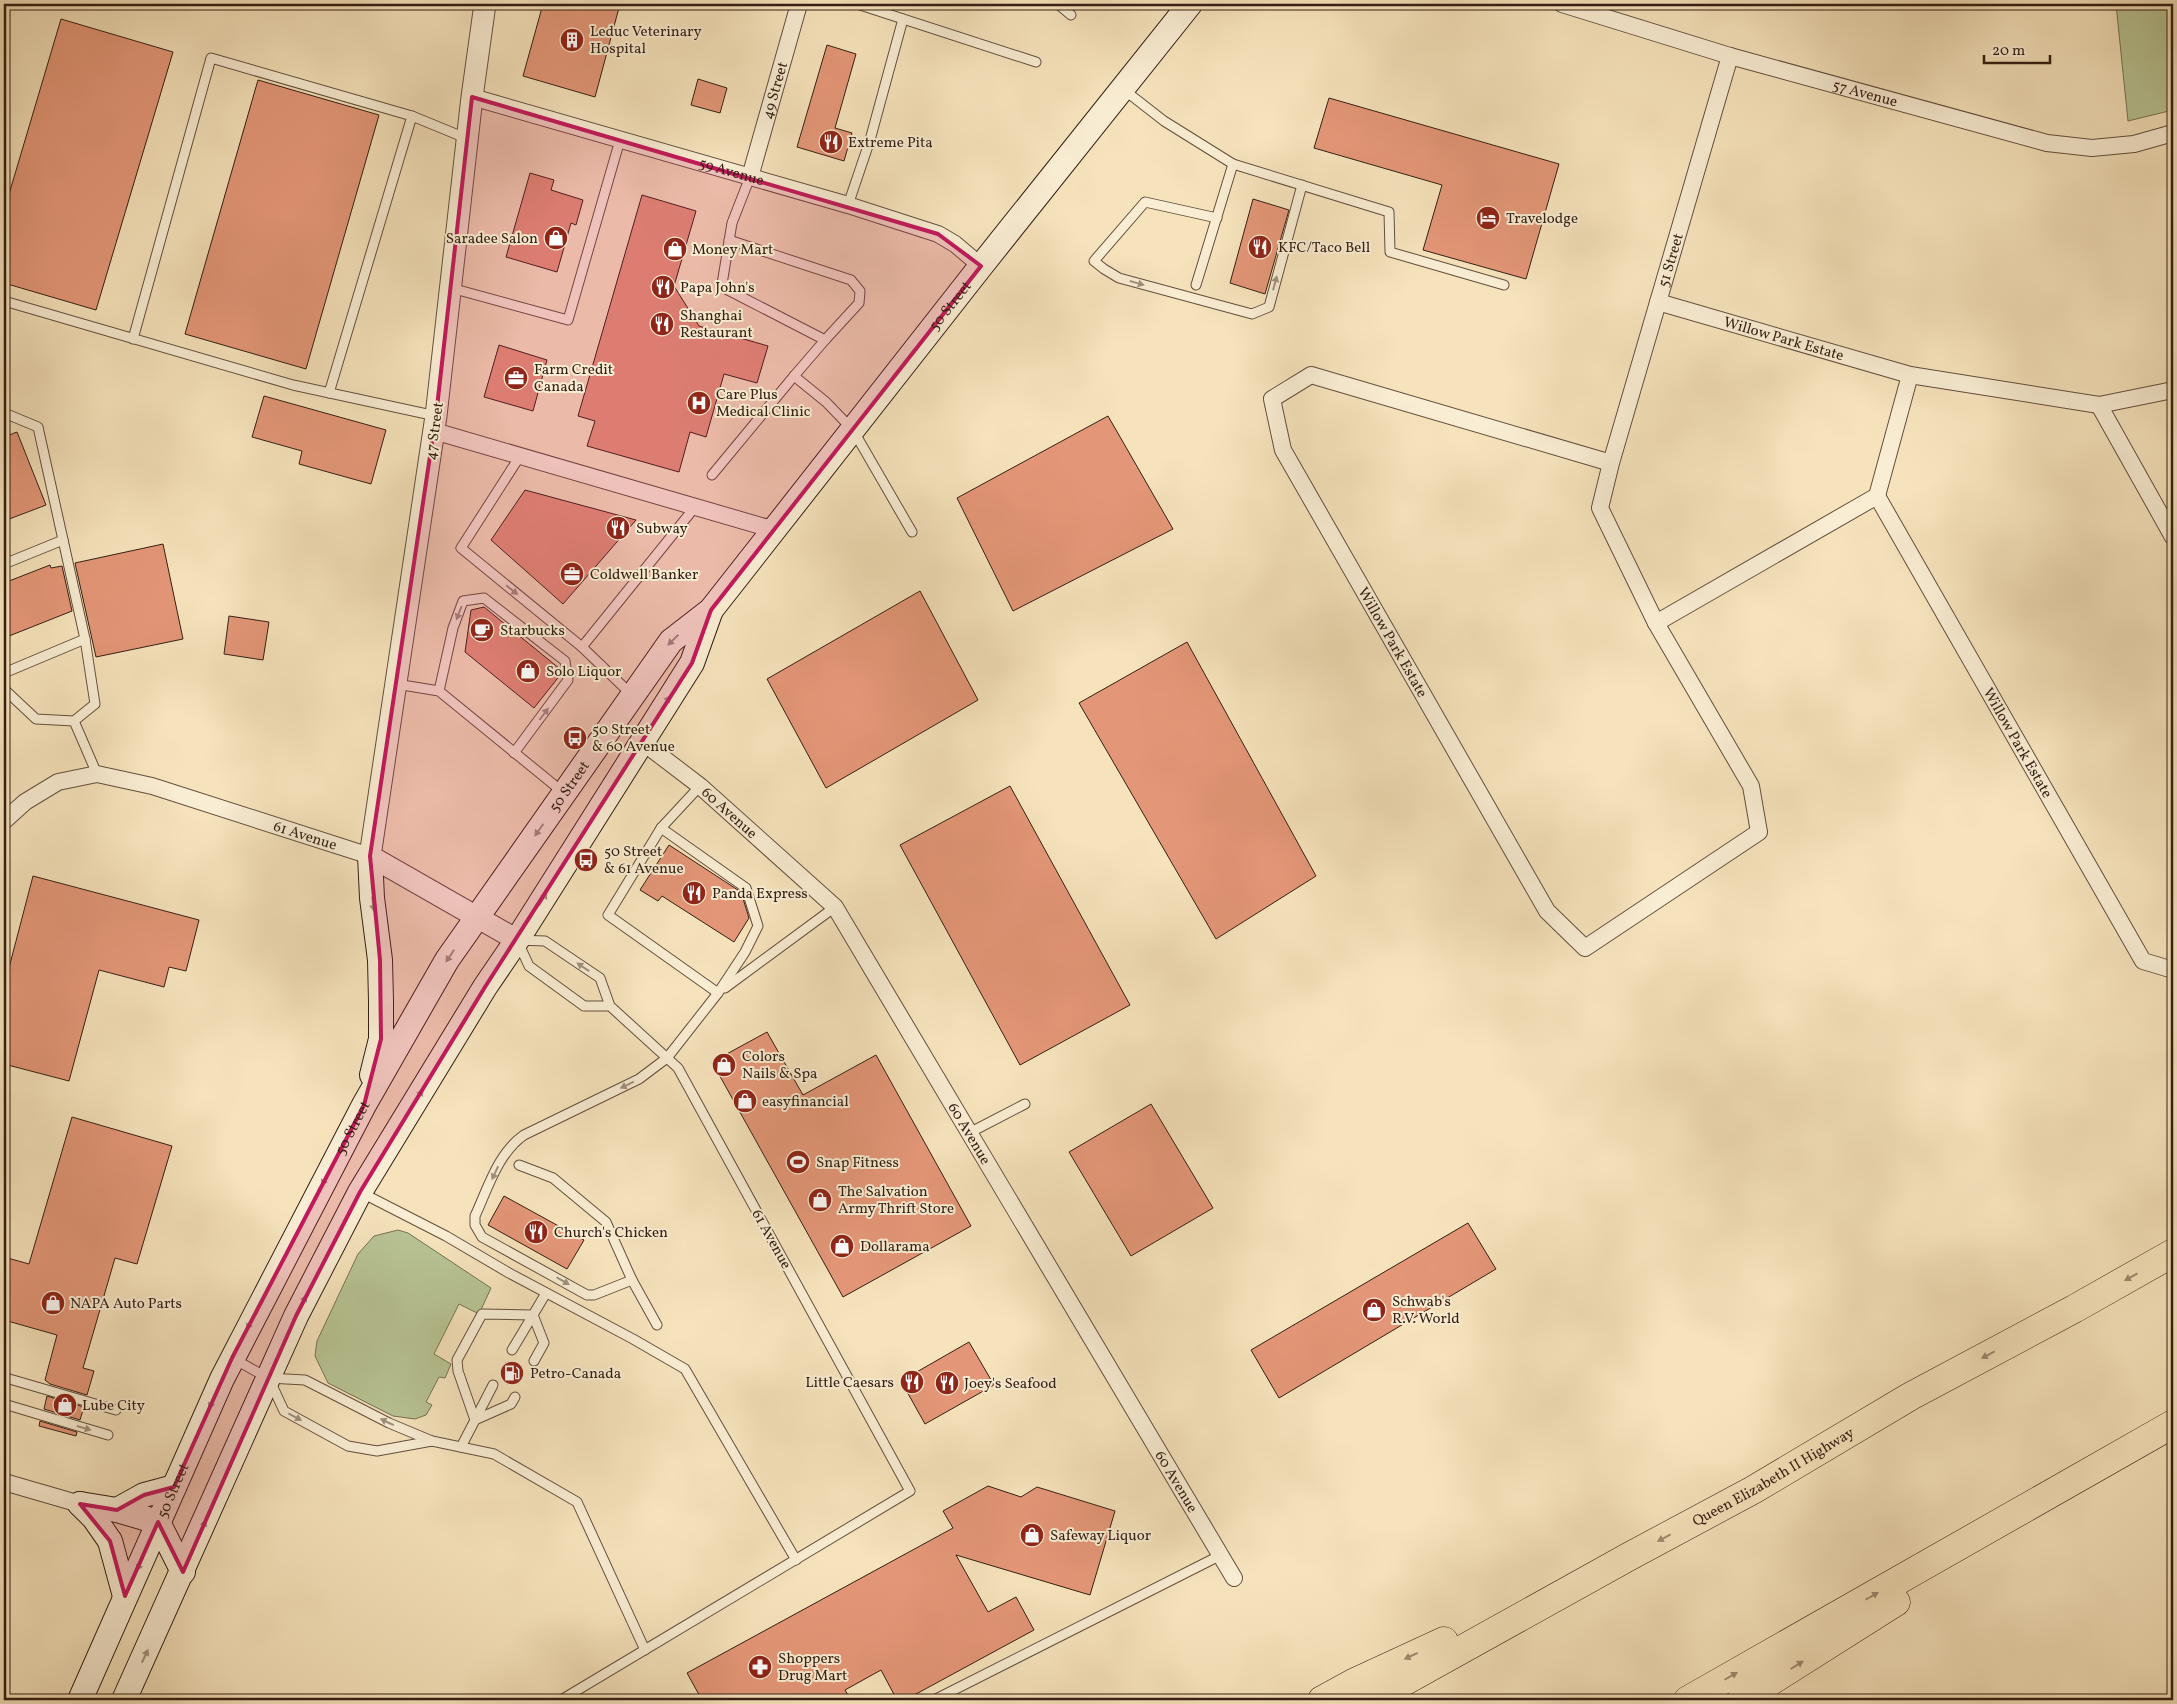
<svg xmlns="http://www.w3.org/2000/svg" width="2177" height="1704" viewBox="0 0 2177 1704" font-family="Vollkorn,serif">
<rect width="100%" height="100%" fill="#f6e3bc"/>
<filter id="stains"><feTurbulence type="fractalNoise" baseFrequency=".004" numOctaves="4"/><feColorMatrix values="0 0 0 0 .2 0 0 0 0 .09 0 0 0 0 .02 0 0 0 .5 -.17"/></filter>
<radialGradient id="worn" r=".72"><stop offset=".6" stop-color="#630" stop-opacity="0"/><stop offset="1" stop-color="#630" stop-opacity=".3"/></radialGradient>
<g fill="#b8c494" stroke="#767154">
<path d="M 2116,4 L 2173,4 L 2173,110 L 2128,121 Z"/>
<path d="M 398,1230 L 408,1233 L 491,1288 L 479,1314 L 459,1304 L 434,1354 L 451,1364 L 445,1378 L 439,1377 L 426,1402 L 432,1405 L 426,1415 L 415,1419 L 393,1416 L 328,1383 L 315,1356 L 317,1341 L 358,1254 L 374,1236 Z"/>
</g>
<g fill="#e49778" stroke="#341e13">
<path d="M 543,4 L 620,4 L 595,97 L 523,76 Z"/>
<path d="M 61,19 L 173,52 L 96,310 L 4,283 L 4,211 Z"/>
<path d="M 827,45 L 856,54 L 835,128 L 852,133 L 844,161 L 797,147 Z"/>
<path d="M 698,79 L 727,88 L 720,113 L 691,105 Z"/>
<path d="M 258,80 L 379,115 L 306,369 L 185,334 Z"/>
<path d="M 1329,98 L 1559,164 L 1526,279 L 1423,250 L 1442,185 L 1314,148 Z"/>
<path d="M 530,173 L 554,180 L 551,190 L 583,200 L 576,225 L 571,223 L 557,272 L 506,257 Z"/>
<path d="M 642,195 L 696,211 L 674,286 L 699,326 L 768,346 L 757,383 L 724,374 L 706,437 L 690,432 L 679,472 L 587,446 L 595,421 L 578,416 Z"/>
<path d="M 1253,199 L 1289,210 L 1265,294 L 1230,283 Z"/>
<path d="M 499,345 L 547,360 L 533,411 L 484,397 Z"/>
<path d="M 264,396 L 386,430 L 371,484 L 299,464 L 302,451 L 252,437 Z"/>
<path d="M 1108,416 L 1173,529 L 1013,611 L 957,498 Z"/>
<path d="M 17,432 L 46,505 L 4,521 L 4,437 Z"/>
<path d="M 525,490 L 636,520 L 563,604 L 491,540 Z"/>
<path d="M 163,544 L 183,639 L 96,657 L 75,563 Z"/>
<path d="M 50,565 L 51,568 L 62,566 L 72,611 L 4,638 L 4,583 Z"/>
<path d="M 920,591 L 978,700 L 826,788 L 767,679 Z"/>
<path d="M 484,607 L 560,669 L 561,674 L 534,708 L 465,652 L 471,610 Z"/>
<path d="M 229,616 L 269,622 L 263,660 L 224,654 Z"/>
<path d="M 1187,642 L 1316,876 L 1216,939 L 1079,703 Z"/>
<path d="M 1010,786 L 1130,1005 L 1020,1065 L 900,845 Z"/>
<path d="M 669,845 L 741,892 L 749,918 L 734,942 L 662,896 L 658,901 L 640,890 Z"/>
<path d="M 33,876 L 199,920 L 186,971 L 169,967 L 164,987 L 99,970 L 69,1081 L 4,1064 L 4,987 Z"/>
<path d="M 767,1032 L 803,1095 L 876,1055 L 971,1226 L 843,1297 L 712,1062 Z"/>
<path d="M 1151,1104 L 1213,1208 L 1131,1256 L 1069,1152 Z"/>
<path d="M 72,1117 L 172,1146 L 137,1264 L 115,1258 L 83,1368 L 94,1371 L 87,1395 L 50,1384 L 45,1380 L 57,1335 L 4,1320 L 4,1257 L 29,1264 Z"/>
<path d="M 504,1196 L 584,1240 L 567,1269 L 488,1225 Z"/>
<path d="M 1468,1223 L 1496,1269 L 1279,1398 L 1251,1350 Z"/>
<path d="M 969,1342 L 994,1385 L 925,1424 L 901,1381 Z"/>
<path d="M 47,1396 L 84,1407 L 80,1420 L 44,1409 Z"/>
<path d="M 40,1421 L 77,1432 L 76,1436 L 39,1426 Z"/>
<path d="M 988,1486 L 1021,1497 L 1037,1487 L 1115,1511 L 1090,1595 L 956,1555 L 988,1612 L 1016,1597 L 1034,1630 L 905,1700 L 897,1700 L 881,1670 L 845,1690 L 851,1700 L 702,1700 L 687,1673 L 953,1528 L 943,1511 Z"/>
</g>
<g fill="none" stroke-linecap="round" stroke-linejoin="round">
<g stroke="#644f3d" stroke-width="11">
<g id="service">
<path d="M 857,4 L 1036,62"/>
<path d="M 1058,4 L 1071,15"/>
<path d="M 1123,89 L 1164,121 L 1233,164 L 1389,212 L 1390,252 L 1504,285"/>
<path d="M 750,177 L 732,223 L 722,284 L 726,289 L 825,340 L 794,376 L 826,402 L 853,430 L 912,532"/>
<path d="M 848,205 L 870,140 L 903,19"/>
<path d="M 1217,218 L 1145,202 L 1094,261 L 1104,269 L 1119,278 L 1252,314 L 1269,307 L 1302,185"/>
<path d="M 729,240 L 851,280 L 860,291 L 859,303 L 825,340"/>
<path d="M 1196,285 L 1233,164"/>
<path d="M 451,288 L 568,320 L 620,140"/>
<path d="M 4,301 L 293,385 L 436,416"/>
<path d="M 133,339 L 211,58 L 412,116"/>
<path d="M 329,393 L 412,116 L 468,139"/>
<path d="M 4,417 L 9,415 L 38,427 L 85,639 L 95,704 L 74,721 L 36,719 L 4,689"/>
<path d="M 520,456 L 461,548 L 582,647 L 632,695"/>
<path d="M 712,475 L 794,376"/>
<path d="M 4,564 L 63,540"/>
<path d="M 582,647 L 695,507"/>
<path d="M 4,673 L 85,639"/>
<path d="M 396,684 L 439,691 L 564,793"/>
<path d="M 439,691 L 453,628 L 463,601 L 484,598 L 565,661 L 568,680 L 514,753"/>
<path d="M 74,721 L 97,774"/>
<path d="M 661,828 L 746,888 L 758,926 L 745,952 L 718,993"/>
<path d="M 725,988 L 835,907"/>
<path d="M 969,1133 L 1025,1104"/>
<path d="M 519,1165 L 553,1178 L 606,1222 L 632,1280 L 657,1325"/>
<path d="M 362,1193 L 446,1236 L 509,1273 L 633,1339 L 685,1369 L 796,1560"/>
<path d="M 632,1280 L 594,1295 L 587,1295 L 482,1237 L 475,1225 L 475,1216 C 488,1188 498,1153 524,1135 L 639,1079 L 667,1058 L 718,993 L 608,915 L 661,828 L 700,786"/>
<path d="M 512,1350 L 533,1315 L 544,1343 L 534,1361"/>
<path d="M 234,1359 L 268,1378 L 305,1380 L 389,1423 L 432,1441 L 494,1454 L 577,1502 L 645,1650"/>
<path d="M 6,1378 L 116,1410"/>
<path d="M 271,1383 L 284,1411 L 348,1446 L 377,1451 L 432,1441"/>
<path d="M 4,1404 L 108,1435"/>
<path d="M 475,1420 L 458,1371 L 457,1360 L 482,1314 L 533,1315 L 546,1293"/>
<path d="M 475,1420 L 493,1385"/>
<path d="M 461,1447 L 475,1420 L 511,1404 L 515,1397"/>
<path d="M 4,1698 L 12,1700"/>
<path d="M 561,1700 L 910,1491 L 678,1068 L 610,1006 L 600,978 L 545,941 L 517,940 L 529,966 L 584,1006 L 610,1006"/>
<path d="M 934,1700 L 1221,1555"/>
</g>
</g>
<g stroke="#644f3d" stroke-width="18">
<g id="minor">
<path id="s1" d="M 1562,4 L 1730,56 L 2047,143 L 2092,148 L 2134,144 L 2173,133"/>
<path id="s2" d="M 472,97 L 848,205 L 938,234 L 955,244 L 981,266"/>
<path id="s3" d="M 750,177 L 799,4"/>
<path id="s4" d="M 1658,302 L 1910,375 L 2099,405 L 2173,390"/>
<path d="M 2099,405 L 2173,537"/>
<path d="M 434,431 L 775,530"/>
<path id="s5" d="M 1611,463 L 1311,375 L 1272,399 L 1283,450 L 1547,911 L 1585,948 L 1759,832 L 1751,786 L 1656,623 L 1600,508 L 1611,463 L 1730,56"/>
<path id="s6" d="M 1877,496 L 2143,961 L 2173,970"/>
<path d="M 1656,623 L 1877,496 L 1910,375"/>
<path id="s7" d="M 641,741 L 700,786 L 835,907 L 1234,1578"/>
<path id="s8" d="M 4,821 L 25,802 L 58,782 L 97,774 L 152,786 L 370,856"/>
<path d="M 4,1482 L 80,1504"/>
</g>
</g>
<g stroke="#644f3d" stroke-width="23">
<path id="tertiary" d="M 485,4 L 472,97 L 436,416 L 370,856 L 517,940"/>
</g>
<g stroke="#341e13" stroke-width="26">
<g id="secondary">
<path d="M 370,856 L 372,898 L 380,960 L 381,1001 L 381,1039 L 372,1075"/>
<path d="M 80,1504 L 94,1518 L 110,1541 L 125,1596"/>
<path d="M 80,1504 L 117,1510 L 144,1495 L 174,1487"/>
<path d="M 117,1510 L 158,1522 L 183,1572"/>
<path id="s9" d="M 80,1700 L 222,1379 L 364,1105 L 447,960 L 671,641 L 711,610 L 981,266 L 1190,4"/>
<path d="M 124,1700 L 296,1316 L 360,1192 L 485,987 L 517,940 L 692,663 L 711,610"/>
</g>
</g>
<g stroke="#341e13" stroke-width="29">
<g id="motorway">
<path d="M 1322,1700 L 1353,1683 L 1444,1641"/>
<path id="s10" d="M 1371,1700 L 1630,1556 L 1753,1490 L 1911,1396 L 2074,1309 L 2173,1253"/>
<path d="M 1688,1700 L 2173,1424"/>
<path d="M 1741,1700 L 1896,1602"/>
</g>
</g>
<use href="#service" stroke="#f9edd3" stroke-width="9"/>
<use href="#minor" stroke="#f9edd3" stroke-width="16"/>
<use href="#tertiary" stroke="#f9edd3" stroke-width="21"/>
<use href="#secondary" stroke="#f9edd3" stroke-width="24"/>
<use href="#motorway" stroke="#f6e3bc" stroke-width="28"/>
</g>
<defs><path id="oneway-solid" d="M-6-.8H1V-3.2L6.5 0L1 3.2V.8H-6Z" transform="scale(1.25)"/></defs>
<g fill="#a0907d">
<use href="#oneway-solid" transform="translate(1137 283) rotate(16)"/>
<use href="#oneway-solid" transform="translate(1275 283) rotate(-75)"/>
<use href="#oneway-solid" transform="translate(512 590) rotate(39)"/>
<use href="#oneway-solid" transform="translate(459 613) rotate(111)"/>
<use href="#oneway-solid" transform="translate(673 640) rotate(136)"/>
<use href="#oneway-solid" transform="translate(666 702) rotate(-57)"/>
<use href="#oneway-solid" transform="translate(544 714) rotate(-53)"/>
<use href="#oneway-solid" transform="translate(539 830) rotate(125)"/>
<use href="#oneway-solid" transform="translate(543 899) rotate(-58)"/>
<use href="#oneway-solid" transform="translate(373 904) rotate(83)"/>
<use href="#oneway-solid" transform="translate(450 956) rotate(124)"/>
<use href="#oneway-solid" transform="translate(583 967) rotate(-146)"/>
<use href="#oneway-solid" transform="translate(627 1085) rotate(154)"/>
<use href="#oneway-solid" transform="translate(419 1096) rotate(-59)"/>
<use href="#oneway-solid" transform="translate(495 1173) rotate(115)"/>
<use href="#oneway-solid" transform="translate(325 1179) rotate(117)"/>
<use href="#oneway-solid" transform="translate(563 1281) rotate(30)"/>
<use href="#oneway-solid" transform="translate(303 1302) rotate(-63)"/>
<use href="#oneway-solid" transform="translate(250 1323) rotate(117)"/>
<use href="#oneway-solid" transform="translate(212 1402) rotate(114)"/>
<use href="#oneway-solid" transform="translate(295 1417) rotate(28)"/>
<use href="#oneway-solid" transform="translate(387 1422) rotate(-155)"/>
<use href="#oneway-solid" transform="translate(84 1428) rotate(16)"/>
<use href="#oneway-solid" transform="translate(203 1527) rotate(-66)"/>
<use href="#oneway-solid" transform="translate(140 1564) rotate(115)"/>
<use href="#oneway-solid" transform="translate(145 1656) rotate(-65)"/>
</g>
<g fill="#9f8a70">
<use href="#oneway-solid" transform="translate(2131 1277) rotate(151)"/>
<use href="#oneway-solid" transform="translate(1988 1355) rotate(152)"/>
<use href="#oneway-solid" transform="translate(1664 1538) rotate(152)"/>
<use href="#oneway-solid" transform="translate(1872 1596) rotate(-30)"/>
<use href="#oneway-solid" transform="translate(1411 1656) rotate(155)"/>
<use href="#oneway-solid" transform="translate(1797 1665) rotate(-32)"/>
<use href="#oneway-solid" transform="translate(1731 1676) rotate(-30)"/>
</g>
<path fill="#c2185b" fill-opacity="0.2" stroke="#c2185b" stroke-width="4" stroke-linejoin="round" d="M 472,97 L 938,234 L 981,266 L 711,610 L 692,663 L 485,987 L 360,1192 L 296,1316 L 183,1572 L 158,1522 L 125,1596 L 110,1541 L 80,1504 L 117,1510 L 144,1495 L 174,1487 L 232,1358 L 364,1105 L 381,1039 L 380,960 L 370,856 L 436,416 Z"/>
<defs>
<g id="building-disc" transform="scale(1.25)"><circle r="9.5" fill="#8f2418" stroke="#f9edd3"/><path d="M-4-6H4V6H1V3H-1V6H-4ZM-2.5-4.3h1.7v1.8h-1.7ZM.8-4.3h1.7v1.8H.8ZM-2.5-1h1.7V.8h-1.7ZM.8-1h1.7V.8H.8Z" fill="#fff"/></g>
<g id="restaurant-disc" transform="scale(1.25)"><circle r="9.5" fill="#8f2418" stroke="#f9edd3"/><path d="M-5-6h1v4h1v-4h1v4h1v-4h1v5L-1.5 .5V6h-2V.5L-5-1ZM5-6V6H3V1.5H1.5Q1.5-4 5-6Z" fill="#fff"/></g>
<g id="hotel-disc" transform="scale(1.25)"><circle r="9.5" fill="#8f2418" stroke="#f9edd3"/><path d="M-6-4.5h1.5V1H6V5H4.5V3h-9V5H-6ZM-4 0a1.8 1.8 0 1 1 3.6 0ZM.5 0V-2.5h3Q6-2.5 6 0Z" fill="#fff"/></g>
<g id="shop-disc" transform="scale(1.25)"><circle r="9.5" fill="#8f2418" stroke="#f9edd3"/><path d="M-5-2.5h2.3a2.7 3.5 0 0 1 5.4 0H5L5.5 6h-11ZM-1.5-2.5h3a1.5 2.3 0 0 0-3 0Z" fill="#fff"/></g>
<g id="office-disc" transform="scale(1.25)"><circle r="9.5" fill="#8f2418" stroke="#f9edd3"/><path d="M-6-3h4V-5.5h4V-3h4V5H-6ZM-1-4.5V-3h2v-1.5ZM-6 0V1H6V0Z" fill="#fff"/></g>
<g id="hospital-disc" transform="scale(1.25)"><circle r="9.5" fill="#8f2418" stroke="#f9edd3"/><path d="M-5-5h3v3.5h4V-5h3V5h-3V1.5h-4V5h-3Z" fill="#fff"/></g>
<g id="cafe-disc" transform="scale(1.25)"><circle r="9.5" fill="#8f2418" stroke="#f9edd3"/><path d="M-5.5-4.5H6V0H3Q3 3.5 0 3.5H-2.5Q-5.5 3.5-5.5 0ZM3-3.2v2h1.7v-2ZM-6 4.5H4V6H-6Z" fill="#fff"/></g>
<g id="bus-disc" transform="scale(1.25)"><circle r="9.5" fill="#8f2418" stroke="#f9edd3"/><path d="M-5-6H5V4H4V6H2V4H-2V6H-4V4H-5ZM-3.5-4V0h7V-4ZM-3.5 1.2v1.5H-2V1.2ZM2 1.2v1.5H3.5V1.2Z" fill="#fff"/></g>
<g id="stadium-disc" transform="scale(1.25)"><circle r="9.5" fill="#8f2418" stroke="#f9edd3"/><path d="M0-5a6.5 5 0 1 0 0 10a6.5 5 0 1 0 0-10ZM-3.5-1.8h7v3.6h-7Z" fill="#fff"/></g>
<g id="fuel-disc" transform="scale(1.25)"><circle r="9.5" fill="#8f2418" stroke="#f9edd3"/><path d="M-5.5-6h7V0h2V4h1.3V-2.5L3-4.5l.8-.8L6-3V5H2.5V1h-1V6h-7ZM-4.2-4.7v3.2H.2V-4.7Z" fill="#fff"/></g>
<g id="pharmacy-disc" transform="scale(1.25)"><circle r="9.5" fill="#8f2418" stroke="#f9edd3"/><path d="M-2-6h4v4h4v4h-4v4h-4v-4h-4v-4h4Z" fill="#fff"/></g>
</defs>
<g fill-rule="evenodd">
<use href="#building-disc" x="572" y="40"/>
<use href="#restaurant-disc" x="831" y="142"/>
<use href="#hotel-disc" x="1488" y="218"/>
<use href="#shop-disc" x="556" y="238"/>
<use href="#restaurant-disc" x="1260" y="247"/>
<use href="#shop-disc" x="675" y="249"/>
<use href="#restaurant-disc" x="663" y="287"/>
<use href="#restaurant-disc" x="662" y="324"/>
<use href="#office-disc" x="516" y="378"/>
<use href="#hospital-disc" x="699" y="403"/>
<use href="#restaurant-disc" x="618" y="528"/>
<use href="#office-disc" x="572" y="574"/>
<use href="#cafe-disc" x="482" y="630"/>
<use href="#shop-disc" x="528" y="671"/>
<use href="#bus-disc" x="575" y="738"/>
<use href="#bus-disc" x="586" y="860"/>
<use href="#restaurant-disc" x="694" y="893"/>
<use href="#shop-disc" x="724" y="1065"/>
<use href="#shop-disc" x="745" y="1101"/>
<use href="#stadium-disc" x="798" y="1162"/>
<use href="#shop-disc" x="820" y="1200"/>
<use href="#restaurant-disc" x="536" y="1232"/>
<use href="#shop-disc" x="842" y="1246"/>
<use href="#shop-disc" x="53" y="1303"/>
<use href="#shop-disc" x="1374" y="1310"/>
<use href="#fuel-disc" x="512" y="1373"/>
<use href="#restaurant-disc" x="912" y="1382"/>
<use href="#restaurant-disc" x="947" y="1383"/>
<use href="#shop-disc" x="65" y="1405"/>
<use href="#shop-disc" x="1032" y="1535"/>
<use href="#pharmacy-disc" x="760" y="1667"/>
</g>
<g text-anchor="middle" stroke-width="4" stroke-linejoin="round" paint-order="stroke">
<g font-size="15" fill="#341e13" stroke="#f9edd3" text-anchor="start">
<text x="590" y="36">Leduc Veterinary<tspan x="590" dy="17">Hospital</tspan></text>
<text x="848" y="147">Extreme Pita</text>
<text x="1506" y="223">Travelodge</text>
<text x="538" y="243" text-anchor="end">Saradee Salon</text>
<text x="1278" y="252">KFC/Taco Bell</text>
<text x="692" y="254">Money Mart</text>
<text x="680" y="292">Papa John's</text>
<text x="680" y="320">Shanghai<tspan x="680" dy="17">Restaurant</tspan></text>
<text x="534" y="374">Farm Credit<tspan x="534" dy="17">Canada</tspan></text>
<text x="716" y="399">Care Plus<tspan x="716" dy="17">Medical Clinic</tspan></text>
<text x="636" y="533">Subway</text>
<text x="590" y="579">Coldwell Banker</text>
<text x="500" y="635">Starbucks</text>
<text x="546" y="676">Solo Liquor</text>
<text x="592" y="734">50 Street<tspan x="592" dy="17">&amp; 60 Avenue</tspan></text>
<text x="604" y="856">50 Street<tspan x="604" dy="17">&amp; 61 Avenue</tspan></text>
<text x="712" y="898">Panda Express</text>
<text x="742" y="1061">Colors<tspan x="742" dy="17">Nails &amp; Spa</tspan></text>
<text x="762" y="1106">easyfinancial</text>
<text x="816" y="1167">Snap Fitness</text>
<text x="838" y="1196">The Salvation<tspan x="838" dy="17">Army Thrift Store</tspan></text>
<text x="554" y="1237">Church's Chicken</text>
<text x="860" y="1251">Dollarama</text>
<text x="1392" y="1306">Schwab's<tspan x="1392" dy="17">R.V. World</tspan></text>
<text x="70" y="1308">NAPA Auto Parts</text>
<text x="530" y="1378">Petro-Canada</text>
<text x="894" y="1387" text-anchor="end">Little Caesars</text>
<text x="964" y="1388">Joey's Seafood</text>
<text x="82" y="1410">Lube City</text>
<text x="1050" y="1540">Safeway Liquor</text>
<text x="778" y="1663">Shoppers<tspan x="778" dy="17">Drug Mart</tspan></text>
</g>
<g font-size="15" fill="#341e13" stroke="#f9edd3">
<text dy="5" stroke="none"><textPath href="#s3" startOffset="90">49 Street</textPath></text>
<text dy="5" stroke="none"><textPath href="#s1" startOffset="316">57 Avenue</textPath></text>
<text dy="5" stroke="none"><textPath href="#s2" startOffset="270">59 Avenue</textPath></text>
<text dy="5" stroke="none"><textPath href="#s5" startOffset="1825">51 Street</textPath></text>
<text dy="5" stroke="none"><textPath href="#s9" startOffset="1654">50 Street</textPath></text>
<text dy="5" stroke="none"><textPath href="#s4" startOffset="131">Willow Park Estate</textPath></text>
<text transform="translate(434 431) rotate(-82)" y="5">47 Street</text>
<text dy="5" stroke="none"><textPath href="#s5" startOffset="632">Willow Park Estate</textPath></text>
<text dy="5" stroke="none"><textPath href="#s6" startOffset="284">Willow Park Estate</textPath></text>
<text dy="5" stroke="none"><textPath href="#s9" startOffset="1039">50 Street</textPath></text>
<text dy="5" stroke="none"><textPath href="#s7" startOffset="114">60 Avenue</textPath></text>
<text dy="5" stroke="none"><textPath href="#s8" startOffset="324">61 Avenue</textPath></text>
<text dy="5" stroke="none"><textPath href="#s9" startOffset="634">50 Street</textPath></text>
<text dy="5" stroke="none"><textPath href="#s7" startOffset="519">60 Avenue</textPath></text>
<text transform="translate(772 1239) rotate(61)" y="5">61 Avenue</text>
<text dy="5" stroke="none"><textPath href="#s10" startOffset="460">Queen Elizabeth II Highway</textPath></text>
<text dy="5" stroke="none"><textPath href="#s7" startOffset="924">60 Avenue</textPath></text>
<text dy="5" stroke="none"><textPath href="#s9" startOffset="229">50 Street</textPath></text>
</g>
</g>
<rect width="2177" height="1704" fill="none" stroke="#f6e3bc" stroke-width="20"/>
<rect x="5" y="5" width="2167" height="1694" fill="none" stroke="#341e13" stroke-width="2.5"/>
<rect x="10" y="10" width="2157" height="1684" fill="none" stroke="#341e13"/>
<path d="M1984 55v8h66v-8" fill="none" stroke="#341e13" stroke-width="2.5"/>
<text x="1992" y="55" font-size="15" fill="#341e13" stroke="#f9edd3" stroke-width="4" paint-order="stroke">20 m</text>
<rect width="100%" height="100%" filter="url(#stains)"/>
<rect width="100%" height="100%" fill="url(#worn)"/>
</svg>
